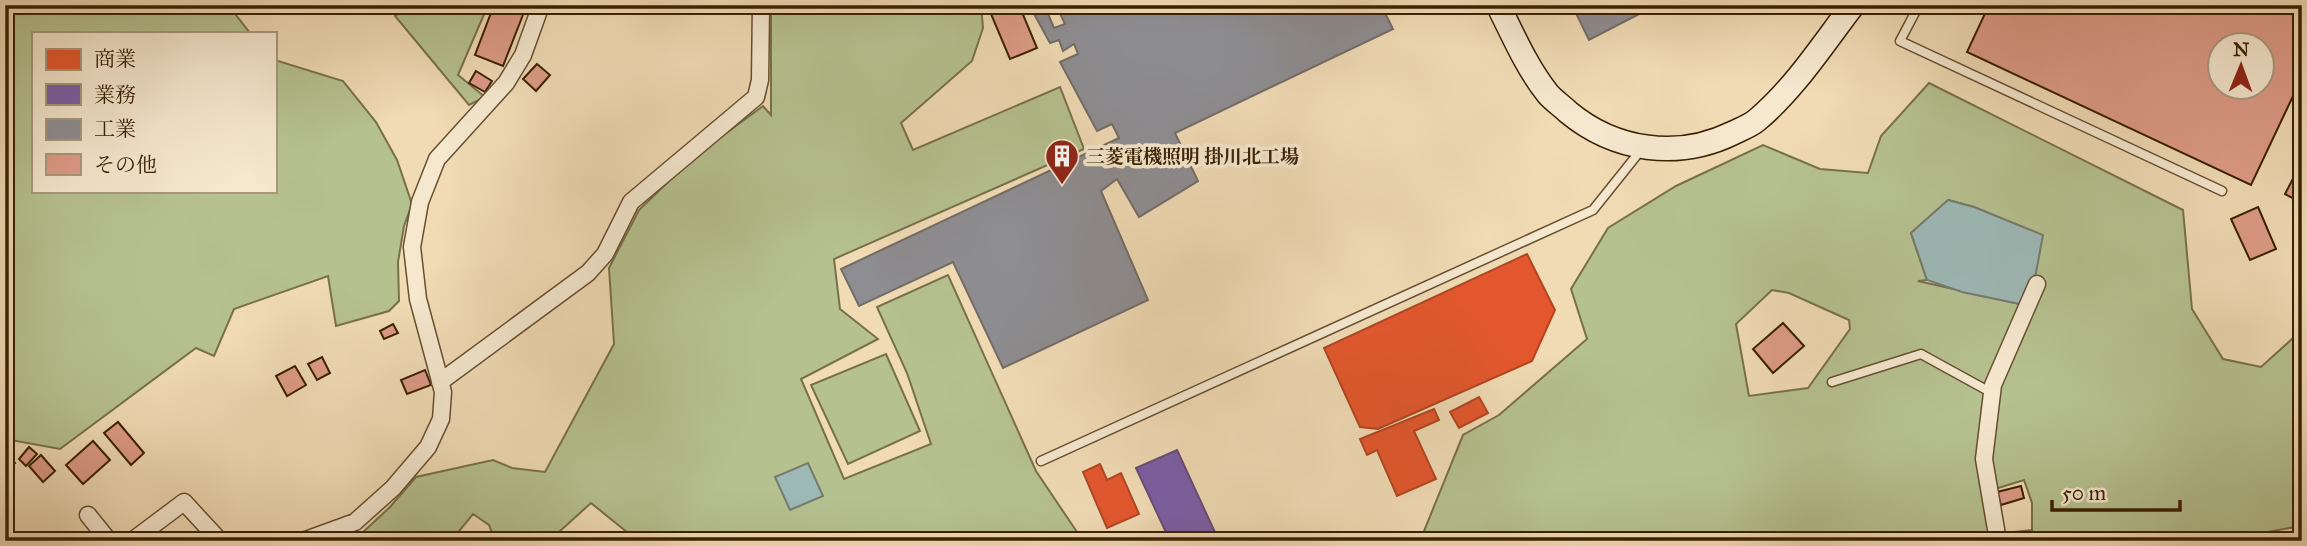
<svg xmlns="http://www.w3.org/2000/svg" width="2307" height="546" viewBox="0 0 2307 546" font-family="'IM FELL Great Primer','Noto Serif JP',serif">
<rect width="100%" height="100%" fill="#f0dbb5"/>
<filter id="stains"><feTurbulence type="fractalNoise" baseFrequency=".00286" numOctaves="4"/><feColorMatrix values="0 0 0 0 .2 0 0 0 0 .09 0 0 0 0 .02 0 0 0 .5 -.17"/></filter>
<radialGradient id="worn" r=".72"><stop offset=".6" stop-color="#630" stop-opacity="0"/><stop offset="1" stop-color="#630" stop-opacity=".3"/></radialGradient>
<g fill="#b6c190" stroke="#78704a" stroke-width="2" fill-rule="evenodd">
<path d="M 5,5 L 228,5 L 250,33 L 33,33 L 33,191 L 275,191 L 275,60 L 343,81 L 376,122 L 397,160 L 412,204 L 404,226 L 398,262 L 399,301 L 389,311 L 336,326 L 328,276 L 234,309 L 214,356 L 196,348 L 60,449 L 5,439 Z"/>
<path d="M 412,5 L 488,5 L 458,75 L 485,97 L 469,105 L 395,16 Z"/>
<path d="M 774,5 L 981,5 L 983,28 L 972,61 L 901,123 L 913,150 L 1060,87 L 1084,149 L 834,259 L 840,309 L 878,339 L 801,379 L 844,479 L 931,444 L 907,373 L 877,307 L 948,275 L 1036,471 L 1083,541 L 638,541 L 591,503 L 549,541 L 495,541 L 489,525 L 473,514 L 451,541 L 349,541 L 361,534 L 390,507 L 416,477 L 493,460 L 512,468 L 545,472 L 614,344 L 609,268 L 639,210 L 694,157 L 763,106 L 771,115 L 771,8 Z"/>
<path d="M 1929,83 L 2183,210 L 2192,309 L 2223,359 L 2261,367 L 2302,330 L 2302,517 L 2295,527 L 2218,541 L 2007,541 L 2006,533 L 2032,530 L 2032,503 L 2024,480 L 1995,489 L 1998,541 L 1420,541 L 1463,435 L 1499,415 L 1587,339 L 1571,289 L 1608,228 L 1676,186 L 1763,145 L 1820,169 L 1868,173 L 1881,136 ZM 1948,200 L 1974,207 L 2042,236 L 2020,304 L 1918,281 L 1927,280 L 1911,233 ZM 1772,290 L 1789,293 L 1849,320 L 1850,329 L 1808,388 L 1749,396 L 1736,324 Z"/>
<path d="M 886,354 L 920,431 L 848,464 L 811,385 Z"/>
<path d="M 2302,531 L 2302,541 L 2238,541 Z"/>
</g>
<g fill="#9db9b6" stroke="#757c6e" stroke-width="2">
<path d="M 1948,200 L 1974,207 L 2043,235 L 2036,273 L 2020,304 L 1962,292 L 1927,280 L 1911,233 Z"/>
<path d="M 808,463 L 823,496 L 790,510 L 775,477 Z"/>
</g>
<g fill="#e4572e" stroke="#b14621" stroke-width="2">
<path d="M 1527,254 L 1555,310 L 1532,361 L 1378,429 L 1360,427 L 1324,348 Z"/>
<path d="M 1479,397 L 1488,413 L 1459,428 L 1450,412 Z"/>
<path d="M 1434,409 L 1439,420 L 1414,431 L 1436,479 L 1397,496 L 1377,450 L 1367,455 L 1360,439 Z"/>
<path d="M 1100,464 L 1107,480 L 1121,473 L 1139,514 L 1107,528 L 1083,472 Z"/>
</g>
<path fill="#7b5ea7" stroke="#684b76" stroke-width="2" d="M 1177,450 L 1219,541 L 1170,541 L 1136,468 Z"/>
<g fill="#8d8d92" stroke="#746c67" stroke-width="2">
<path d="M 1056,5 L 1381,5 L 1393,29 L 1175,133 L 1198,181 L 1139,217 L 1117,179 L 1101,191 L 1148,300 L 1003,368 L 953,262 L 859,306 L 841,269 L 1119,138 L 1112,124 L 1097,131 L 1060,62 L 1078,54 L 1074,44 L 1063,51 L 1059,40 L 1050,43 L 1033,12 L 1046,9 L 1054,28 L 1065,24 Z"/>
<path d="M 1572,5 L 1642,5 L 1645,11 L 1589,40 Z"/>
</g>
<g fill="#de9b88" stroke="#3a2003" stroke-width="2" fill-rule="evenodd">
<path d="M 494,5 L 526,7 L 503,66 L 475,55 Z"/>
<path d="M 1012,5 L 1019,5 L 1037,48 L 1010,59 L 991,14 Z"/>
<path d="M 1989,5 L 2302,5 L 2302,77 L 2251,185 L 1967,52 ZM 2220,46 L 2262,46 L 2262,88 L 2220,88 Z"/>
<path d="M 537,64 L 550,75 L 536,91 L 523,79 Z"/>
<path d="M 476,71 L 492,81 L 485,92 L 469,83 Z"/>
<path d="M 2302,161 L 2302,203 L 2285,194 Z"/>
<path d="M 2258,207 L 2276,249 L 2250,260 L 2231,219 Z"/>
<path d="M 1783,323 L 1804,346 L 1773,373 L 1753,349 Z"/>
<path d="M 393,324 L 398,333 L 384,339 L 380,331 Z"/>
<path d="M 322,357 L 330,373 L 317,380 L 308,364 Z"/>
<path d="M 295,366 L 306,385 L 287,396 L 276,376 Z"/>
<path d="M 425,370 L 431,385 L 407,394 L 401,380 Z"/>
<path d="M 118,422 L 144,453 L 131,465 L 104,433 Z"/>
<path d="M 93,441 L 110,460 L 83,484 L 66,465 Z"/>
<path d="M 29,447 L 37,454 L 26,466 L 19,459 Z"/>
<path d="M 5,450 L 15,463 L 5,470 Z"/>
<path d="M 41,455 L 55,471 L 43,482 L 29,466 Z"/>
<path d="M 2021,486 L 2024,498 L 2001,505 L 1997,492 Z"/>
</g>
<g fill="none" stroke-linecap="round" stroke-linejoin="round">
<g stroke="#684f30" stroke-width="11">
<g id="lane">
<path d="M 1919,5 L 1900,41 L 2222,191"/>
<path d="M 1832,382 L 1921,354 L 1992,393"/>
<path d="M 1041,461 L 1593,210 L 1641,150"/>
</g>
</g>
<g stroke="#684f30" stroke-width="19">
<g id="street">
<path d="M 440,382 L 588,273 L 605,254 L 631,202 L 756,97 L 760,80 L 761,5"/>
<path d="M 88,515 L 109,541"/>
<path d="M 132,541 L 184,502 L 220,541"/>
<path d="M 303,541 L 355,522 L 393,488 L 428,447 L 441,419 L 443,392 L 418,299 L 412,247 L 420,202 L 437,159 L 506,83 L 523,55 L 541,5"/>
<path d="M 1998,541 L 1984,459 L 1993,385 L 2037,284"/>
</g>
</g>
<g stroke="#3a2003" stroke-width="26">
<path id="secondary" d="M 1498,5 C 1513,35 1527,68 1548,94 C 1554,101 1562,106 1568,112 C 1615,151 1678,160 1733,133 C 1741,129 1750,126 1757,120 C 1795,88 1823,44 1853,5"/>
</g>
<use href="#lane" stroke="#f5e8cf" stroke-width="8"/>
<use href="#street" stroke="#f5e8cf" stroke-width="16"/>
<use href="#secondary" stroke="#f5e8cf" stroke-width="23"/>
</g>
<defs>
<g id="building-pin" transform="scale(1.75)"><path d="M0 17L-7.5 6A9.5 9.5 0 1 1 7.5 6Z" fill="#8f2418" stroke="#f5e8cf"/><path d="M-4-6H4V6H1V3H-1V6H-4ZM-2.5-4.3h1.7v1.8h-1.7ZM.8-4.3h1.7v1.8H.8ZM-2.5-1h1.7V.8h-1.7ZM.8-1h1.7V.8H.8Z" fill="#fff"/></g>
</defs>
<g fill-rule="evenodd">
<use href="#building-pin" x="1062" y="156"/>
</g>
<g text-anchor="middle" stroke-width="7" stroke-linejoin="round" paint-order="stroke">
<g font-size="19" font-weight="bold" fill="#3a2003" stroke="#f5e8cf" text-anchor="start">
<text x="1086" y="163">三菱電機照明 掛川北工場</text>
</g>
</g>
<rect width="2307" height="546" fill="none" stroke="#f0dbb5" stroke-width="28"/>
<rect x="7" y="7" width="2293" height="532" fill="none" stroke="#3a2003" stroke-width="3.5"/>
<rect x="14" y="14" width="2279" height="518" fill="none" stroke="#3a2003" stroke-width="2"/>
<rect x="32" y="32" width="245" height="161" fill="#f5e8cf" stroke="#aa987d" stroke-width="2"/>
<rect x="46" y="49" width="35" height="21" fill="#e4572e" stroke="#aa987d" stroke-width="2"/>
<text x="94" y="66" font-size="21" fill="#3a2003">商業</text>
<rect x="46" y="84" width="35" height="21" fill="#7b5ea7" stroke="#aa987d" stroke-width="2"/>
<text x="94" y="102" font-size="21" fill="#3a2003">業務</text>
<rect x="46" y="119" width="35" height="21" fill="#8d8d92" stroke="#aa987d" stroke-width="2"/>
<text x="94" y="136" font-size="21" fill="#3a2003">工業</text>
<rect x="46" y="154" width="35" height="21" fill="#de9b88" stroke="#aa987d" stroke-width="2"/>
<text x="94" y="172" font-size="21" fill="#3a2003">その他</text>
<g transform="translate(2241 66) rotate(1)"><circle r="33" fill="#f5e8cf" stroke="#aa987d" stroke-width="2"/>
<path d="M0-5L12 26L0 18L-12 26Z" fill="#8f2418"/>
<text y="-10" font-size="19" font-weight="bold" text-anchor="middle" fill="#3a2003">N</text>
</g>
<path d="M2052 500v10h128v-10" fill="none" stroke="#3a2003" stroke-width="3.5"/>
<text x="2062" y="500" font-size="21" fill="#3a2003" stroke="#f5e8cf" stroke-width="5" paint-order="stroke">50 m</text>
<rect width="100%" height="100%" filter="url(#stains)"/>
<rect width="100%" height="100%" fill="url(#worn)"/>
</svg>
